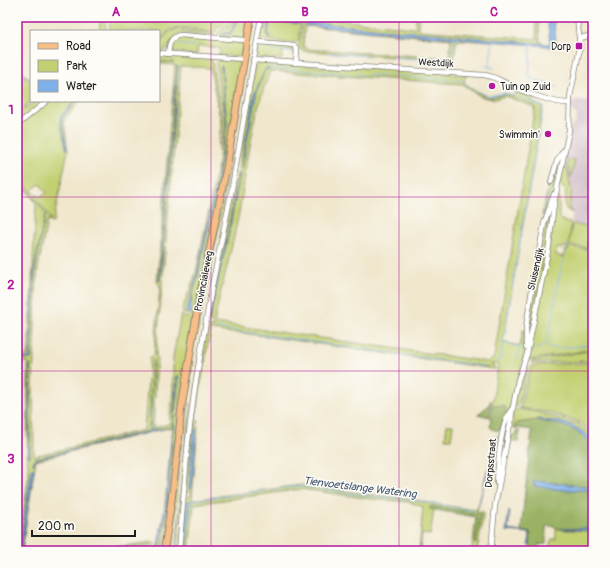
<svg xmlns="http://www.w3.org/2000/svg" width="610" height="568" viewBox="0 0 610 568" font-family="Pangolin,sans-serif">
<rect width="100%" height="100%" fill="#fdfcf7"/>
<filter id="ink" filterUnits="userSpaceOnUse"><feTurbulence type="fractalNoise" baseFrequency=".025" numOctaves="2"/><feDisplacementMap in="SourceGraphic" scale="8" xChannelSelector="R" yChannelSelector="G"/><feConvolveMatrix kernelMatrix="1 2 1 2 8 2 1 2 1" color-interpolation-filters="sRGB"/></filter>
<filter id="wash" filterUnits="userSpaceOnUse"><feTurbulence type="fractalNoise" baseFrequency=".012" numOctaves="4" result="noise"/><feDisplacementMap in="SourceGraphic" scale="16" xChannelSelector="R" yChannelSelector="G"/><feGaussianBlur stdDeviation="0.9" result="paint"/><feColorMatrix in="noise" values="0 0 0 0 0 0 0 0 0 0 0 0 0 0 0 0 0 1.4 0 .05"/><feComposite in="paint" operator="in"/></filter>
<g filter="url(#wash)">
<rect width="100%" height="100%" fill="#f0e7cd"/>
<path fill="#d2bdc8" d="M 593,52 L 593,249 L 587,248 L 591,227 L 571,223 L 573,213 L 567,211 L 565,195 L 566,190 L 560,184 L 571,126 L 575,124 L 577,115 L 572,111 L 572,100 L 589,102 L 593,77 L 589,76 Z"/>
<g fill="#c3d072" stroke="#707647" fill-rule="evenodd">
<path d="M 101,17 L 105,17 L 106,31 L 99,31 Z"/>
<path d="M 109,17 L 220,17 L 233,18 L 229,26 L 217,28 L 213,36 L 179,33 L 166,50 L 159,52 C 159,41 166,31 178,29 L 212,33 C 201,30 180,25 170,30 C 165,33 162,38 159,42 L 159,31 L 110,31 Z"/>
<path d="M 246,17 L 249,17 L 245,39 L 220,37 L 218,34 L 219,31 L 229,28 L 235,19 L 236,19 L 231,32 L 221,34 L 231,34 L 238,19 L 245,19 Z"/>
<path d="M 263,17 L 269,17 L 269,19 L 267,19 L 269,21 L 267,36 L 270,39 L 268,33 L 270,21 L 299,24 L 299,21 L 272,19 L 271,17 L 302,17 L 298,41 L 293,43 L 259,40 Z"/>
<path d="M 304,17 L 337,17 L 337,20 L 415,28 L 416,17 L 419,17 L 418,27 L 419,30 L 537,39 L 535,17 L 538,17 L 540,41 L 545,44 L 306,22 L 306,25 L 478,40 L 477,41 L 461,40 L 456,42 L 454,61 L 302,51 L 302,49 L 298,49 ZM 305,26 L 451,39 L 449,58 L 306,49 L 303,45 Z"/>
<path d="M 181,36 L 245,42 L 243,53 L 238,57 L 218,55 L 220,53 L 220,48 L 198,46 L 197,55 L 173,52 L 171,50 C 170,43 175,39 181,36 Z"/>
<path d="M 258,44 L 290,46 L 289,49 L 295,49 L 295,52 L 283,51 L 282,59 L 259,58 L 256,55 Z"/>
<path d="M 163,55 L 210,58 L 212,60 L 222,123 L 218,151 L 221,123 L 210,68 L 181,66 L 156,356 L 157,358 L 153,428 L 169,424 L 173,389 L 173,357 L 181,314 L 184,317 L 188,318 L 189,313 L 191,313 L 192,294 L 197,280 L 215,199 L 227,126 L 222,66 L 221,66 L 226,121 L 226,128 L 216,185 L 197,274 L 186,315 L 183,313 L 182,310 L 196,272 L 217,169 L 223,133 L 223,116 L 216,62 L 218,59 L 239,61 L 241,63 L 228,146 L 183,389 L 178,410 L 177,434 L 163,551 L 159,551 L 167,505 L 174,416 L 179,377 L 177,377 L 172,427 L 36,460 L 22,551 L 34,469 L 32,469 L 19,551 L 17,551 L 29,473 L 27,454 L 28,362 L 17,363 L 17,360 L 31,359 L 34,281 L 37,256 L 34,274 L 30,358 L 17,359 L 17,356 L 28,355 L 36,203 L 17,178 L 17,175 L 50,220 L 52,220 L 34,196 L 37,194 L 39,197 L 47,193 L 40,184 L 32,190 L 34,194 L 33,194 L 21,178 L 17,149 L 17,126 L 50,101 L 75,101 L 61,116 L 60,120 L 67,149 L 62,124 L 62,118 L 76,101 L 80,101 L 64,120 L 68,150 L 53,223 L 47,221 L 38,268 L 36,292 L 33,386 L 34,456 L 144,430 L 150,357 L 154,355 L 160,287 L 157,281 L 175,65 L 159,64 L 159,62 L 174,62 L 159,61 L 159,56 ZM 177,66 L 178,66 L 160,281 L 159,281 ZM 30,364 L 30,456 L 29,457 L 29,392 ZM 144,433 L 39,458 L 35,460 L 34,463 L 33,464 L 34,459 L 37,458 Z"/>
<path d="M 261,62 L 318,66 L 318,67 L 333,68 L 333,66 L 467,75 L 464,80 L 465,82 L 464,83 L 479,93 L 490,97 L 505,94 L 514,97 L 517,90 L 534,96 L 532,102 L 543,107 L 503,342 L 520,346 L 523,330 L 525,330 L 524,341 L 525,353 L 510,407 L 502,429 L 498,431 L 500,429 L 504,406 L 492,405 L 498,364 L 491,364 L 491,365 L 494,366 L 495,369 L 243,333 L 232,333 L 212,330 L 212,325 L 215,326 L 216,323 L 489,362 L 494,357 L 535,107 L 505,96 L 495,99 L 486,98 L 480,96 L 462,84 L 270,71 C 252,114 247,167 239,213 C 232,250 221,286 214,323 L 208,322 L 212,291 L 237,173 L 242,172 L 243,170 L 238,168 L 255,65 ZM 266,68 L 269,69 L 265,70 L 256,95 L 241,167 L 254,94 ZM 239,175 L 229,233 L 214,298 L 210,320 L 209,320 Z"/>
<path d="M 17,70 L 31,79 L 32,101 L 17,112 Z"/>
<path d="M 36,101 L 45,101 L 17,123 L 17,114 Z"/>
<path d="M 232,150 L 224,201 L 197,333 L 207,274 Z"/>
<path d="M 562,153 L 555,189 L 545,215 L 542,215 L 549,184 L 551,184 L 553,174 Z"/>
<path d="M 568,159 L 575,160 L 571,178 L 568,166 Z"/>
<path d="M 564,161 L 565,161 L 571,188 L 572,190 L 569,210 L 573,213 L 566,209 L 565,206 L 566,191 L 560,185 Z"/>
<path d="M 554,195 L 549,241 L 527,346 L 526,335 L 536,270 L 540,270 L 541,243 Z"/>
<path d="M 557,197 L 559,197 L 559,218 L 565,222 L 571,223 L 570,224 L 571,224 L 569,244 L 572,224 L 591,227 L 587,248 L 569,245 L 569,247 L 593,250 L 593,349 L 529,360 L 527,360 ZM 562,247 L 569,248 L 568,250 L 565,250 L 563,257 L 556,255 L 557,248 L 561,249 Z"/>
<path d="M 207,325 L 209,325 L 210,331 L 195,420 L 199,421 L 198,424 L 193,423 L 196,389 Z"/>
<path d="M 593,350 L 593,361 L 532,363 L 532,361 L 538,360 Z"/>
<path d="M 192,363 L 181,444 L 172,551 L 166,551 L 184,414 Z"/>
<path d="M 593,363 L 593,435 L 580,422 L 546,412 L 520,408 L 530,370 L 532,366 L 538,365 Z"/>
<path d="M 527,365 L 527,370 L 519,403 L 517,407 L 514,406 L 517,390 L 524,366 Z"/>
<path d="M 191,403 L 177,551 L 176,551 L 185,446 Z"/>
<path d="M 519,409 L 541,413 L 579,424 L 593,437 L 593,441 C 573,422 564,422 537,419 L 537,421 L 517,423 L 514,428 L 512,428 L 513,411 Z"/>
<path d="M 193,425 L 198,426 L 192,500 L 301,485 L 381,496 L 408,498 L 429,503 L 475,510 L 478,507 L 477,511 L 484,512 L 477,551 L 471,551 L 473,543 L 476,543 L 481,514 L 431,509 L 434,510 L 430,535 L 422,534 L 420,551 L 419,551 L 423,507 L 410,502 L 372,499 L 302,489 L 194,504 L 189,551 L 186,551 L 191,502 L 189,500 L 183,551 L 181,551 L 186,497 L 192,495 L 192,493 L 186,492 L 191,426 ZM 195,428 L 196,430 L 192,489 L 190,490 L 189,489 L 193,431 Z"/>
<path d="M 447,425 L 453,425 L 451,439 L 445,439 Z"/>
<path d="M 556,528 L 564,530 L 593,531 L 593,549 L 576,548 L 551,551 L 550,543 L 552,539 L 556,539 Z"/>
<path d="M 152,542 L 154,542 L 154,547 L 119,551 L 98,551 L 152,544 L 86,551 Z"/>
</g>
<g fill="#9ab264" stroke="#5b6740">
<path d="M 491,400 L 489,417 L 478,414 L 487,407 Z"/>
<path d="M 492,405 L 504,406 L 506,408 L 503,425 L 498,431 L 492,429 L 490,427 Z"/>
<path d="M 537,420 C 563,425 574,425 593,445 L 593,487 L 534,481 L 534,485 L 562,490 L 593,490 L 593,528 L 561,529 L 556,528 L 555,526 L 546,526 L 546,544 L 540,545 L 539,543 L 537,551 L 534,551 L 530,545 L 531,533 L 521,531 L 526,482 L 529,482 L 526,481 L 532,430 L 519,428 L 514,428 L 517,423 Z"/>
<path d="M 516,431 L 520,431 L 518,442 L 509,440 L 510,437 L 515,434 Z"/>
<path d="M 431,506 L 481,514 L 476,543 L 473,542 L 476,517 L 430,509 L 429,508 Z"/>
</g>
<g fill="#7eb0ea" stroke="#4d6683">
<path d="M 220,17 L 246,17 L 246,19 L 238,19 L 231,34 L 221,34 L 231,32 L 236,19 L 233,18 Z"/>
<path d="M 269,17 L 272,19 L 299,21 L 299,24 L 270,21 L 268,34 L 271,38 L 270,39 L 267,34 L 269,21 L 267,20 L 267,19 L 269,19 Z"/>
<path d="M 547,17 L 553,17 L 556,41 L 554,48 L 546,46 L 305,25 L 306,22 L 548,44 L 550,42 Z"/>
<path d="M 177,66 L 178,66 L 160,281 L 159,281 Z"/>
<path d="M 221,66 L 222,66 L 227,123 L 215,199 L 197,280 L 192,294 L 191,314 L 186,313 L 197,274 L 216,185 L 226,128 L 226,121 Z"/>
<path d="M 266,68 L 270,68 L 265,70 L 257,90 L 242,167 L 241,167 L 254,94 Z"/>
<path d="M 75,101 L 76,101 L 61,119 L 67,149 L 66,149 L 60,120 L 61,116 Z"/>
<path d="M 239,175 L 240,175 L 229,233 L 209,321 L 213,295 L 228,234 Z"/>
<path d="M 45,215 L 35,268 L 31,359 L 17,360 L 30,357 L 34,269 Z"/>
<path d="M 153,360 L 150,430 L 167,428 L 39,458 L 35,460 L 34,464 L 33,464 L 34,459 L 37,458 L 149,431 Z"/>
<path d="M 30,364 L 30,457 L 29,457 Z"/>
<path d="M 177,377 L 179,377 L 174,416 L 167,505 L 159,551 L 157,551 L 165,506 Z"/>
<path d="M 537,419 C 562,422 575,422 593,441 L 593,445 C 574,425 563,425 537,420 Z"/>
<path d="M 195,428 L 196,430 L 192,489 L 190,490 L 189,489 L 193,431 Z"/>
<path d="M 497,436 L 498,436 L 494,461 L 488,472 L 478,507 L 487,471 L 491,463 L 494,453 Z"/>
<path d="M 32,468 L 34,469 L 21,551 L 19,551 Z"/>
<path d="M 534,481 L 593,487 L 593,490 L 562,490 L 534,486 Z"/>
<path d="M 190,500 L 191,501 L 186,551 L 183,551 L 188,501 Z"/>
<path d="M 509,511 L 510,512 L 508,530 L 530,533 L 530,545 L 528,545 L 530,537 L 529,533 L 506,531 Z"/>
<path d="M 593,528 L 593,531 L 561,529 Z"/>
<path d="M 568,548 L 593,549 L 593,551 L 557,551 Z"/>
</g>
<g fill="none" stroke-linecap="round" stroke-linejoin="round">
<g stroke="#7eb0ea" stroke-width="1">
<path d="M 178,44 L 195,46"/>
<path d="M 531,44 L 529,78 L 557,87"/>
<path d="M 224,48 L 226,46"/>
<path d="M 270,48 L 273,51 L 294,52"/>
<path d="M 329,53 L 367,56"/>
<path d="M 390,57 L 451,61 L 454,37"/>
<path d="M 482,65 L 494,68"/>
<path d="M 489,67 L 493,42"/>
<path d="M 270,68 L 351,74"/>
<path d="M 17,72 L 31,81"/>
<path d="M 354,74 L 363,75"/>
<path d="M 367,75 L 395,76"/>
<path d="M 397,76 L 463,81"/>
<path d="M 465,83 L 475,90 L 488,96 L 505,93 L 515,96"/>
<path d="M 543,218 L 549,190"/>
<path d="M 566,247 L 566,246 L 569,246"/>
<path d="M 216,328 L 483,366"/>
<path d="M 503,343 L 542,107 L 519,97"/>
<path d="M 547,346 L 555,348 L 593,345"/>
<path d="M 536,350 L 546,344 L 553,316 L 558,281 L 566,250"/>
<path d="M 517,360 L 520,347"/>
<path d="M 497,361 L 500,359 L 503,343 L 520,347"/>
<path d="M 190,501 L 300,486 L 368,496 L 406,499 L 475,511"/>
</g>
</g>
</g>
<g filter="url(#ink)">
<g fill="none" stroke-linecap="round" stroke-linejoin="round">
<g stroke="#868274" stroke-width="6">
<g id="minor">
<path d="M 580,38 L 593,35"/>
<path d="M 259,42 L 294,45 L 297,50 L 296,63"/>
<path d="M 159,53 L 244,59"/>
<path d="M 168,54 C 169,45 170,37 180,35 L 244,40"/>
<path d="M 253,60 L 484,75 C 494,76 501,81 510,85 C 524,92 555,104 570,103"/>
<path d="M 17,125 L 47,101"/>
<path d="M 551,182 L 557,161 L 563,151"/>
<path d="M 538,258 L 544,224 L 554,194"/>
<path d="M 526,347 L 526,327 L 535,271"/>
<path d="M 497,483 C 498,464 500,423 512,409"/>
<path d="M 179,551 L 188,441 L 195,386 L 212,286 L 231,194 L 261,17"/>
<path d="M 491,551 L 495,506 L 508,435 L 518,380 L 527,354 L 549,246 L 554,203 L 569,130 L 570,97 L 580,47 L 577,17"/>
</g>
</g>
<g stroke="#868274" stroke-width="8">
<g id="major">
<path d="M 179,433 L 181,411 L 198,305 L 227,165 L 251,17"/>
<path d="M 164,551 L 171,504 L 180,430"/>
</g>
</g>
<use href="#minor" stroke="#fff" stroke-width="4.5"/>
<use href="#major" stroke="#f7be87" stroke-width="6"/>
</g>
</g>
<path fill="none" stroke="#b5179e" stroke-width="1" stroke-opacity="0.55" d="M 211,17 L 211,551M 399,17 L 399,551M 17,197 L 593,197M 17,371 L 593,371"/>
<g fill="#b5179e" stroke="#fdfcf7" stroke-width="1.5">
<rect x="575" y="42" width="8" height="8" rx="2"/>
<circle cx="492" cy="86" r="4"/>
<circle cx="548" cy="134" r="4"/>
</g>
<g text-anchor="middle" stroke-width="3" stroke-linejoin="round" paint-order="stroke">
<g font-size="10" fill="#1c1c1c" stroke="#fdfcf7" text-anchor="end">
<text x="571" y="50">Dorp</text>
<text x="500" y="90" text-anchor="start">Tuin op Zuid</text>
<text x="540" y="138">Swimmin'</text>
</g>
<g font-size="10" fill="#1c1c1c" stroke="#fdfcf7">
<text transform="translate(436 62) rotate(3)" y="4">Westdijk</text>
<text transform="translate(535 269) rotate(-77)" y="4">Sluisendijk</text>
<text transform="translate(203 281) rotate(-79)" y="4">Provincialeweg</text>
<text transform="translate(490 463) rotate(-85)" y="4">Dorpsstraat</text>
</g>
<g font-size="11" font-style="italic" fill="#43576e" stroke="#fdfcf7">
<text transform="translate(360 487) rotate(7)" y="4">Tienvoetslange Watering</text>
</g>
</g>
<rect width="610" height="568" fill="none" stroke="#fdfcf7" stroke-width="44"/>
<rect x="30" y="30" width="130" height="72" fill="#fdfcf7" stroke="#a3a29f"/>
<rect x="38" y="43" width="20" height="6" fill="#f7be87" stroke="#a3a29f"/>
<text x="66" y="50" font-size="12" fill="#1c1c1c">Road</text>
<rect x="38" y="60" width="20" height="12" fill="#c3d072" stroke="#a3a29f"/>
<text x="66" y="70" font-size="12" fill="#1c1c1c">Park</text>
<rect x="38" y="80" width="20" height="12" fill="#7eb0ea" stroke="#a3a29f"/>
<text x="66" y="90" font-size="12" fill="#1c1c1c">Water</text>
<path d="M32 530v6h103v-6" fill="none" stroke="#1c1c1c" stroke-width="2"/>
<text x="38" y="530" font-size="12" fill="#1c1c1c" stroke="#fdfcf7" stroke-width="3" paint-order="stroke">200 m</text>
<rect x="22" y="22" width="566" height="524" fill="none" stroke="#b5179e" stroke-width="1.5"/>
<g font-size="13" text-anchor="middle" font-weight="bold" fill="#b5179e">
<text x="116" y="16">A</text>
<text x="305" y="16">B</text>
<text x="494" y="16">C</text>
<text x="11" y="114">1</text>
<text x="11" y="289">2</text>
<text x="11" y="463">3</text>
</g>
</svg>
